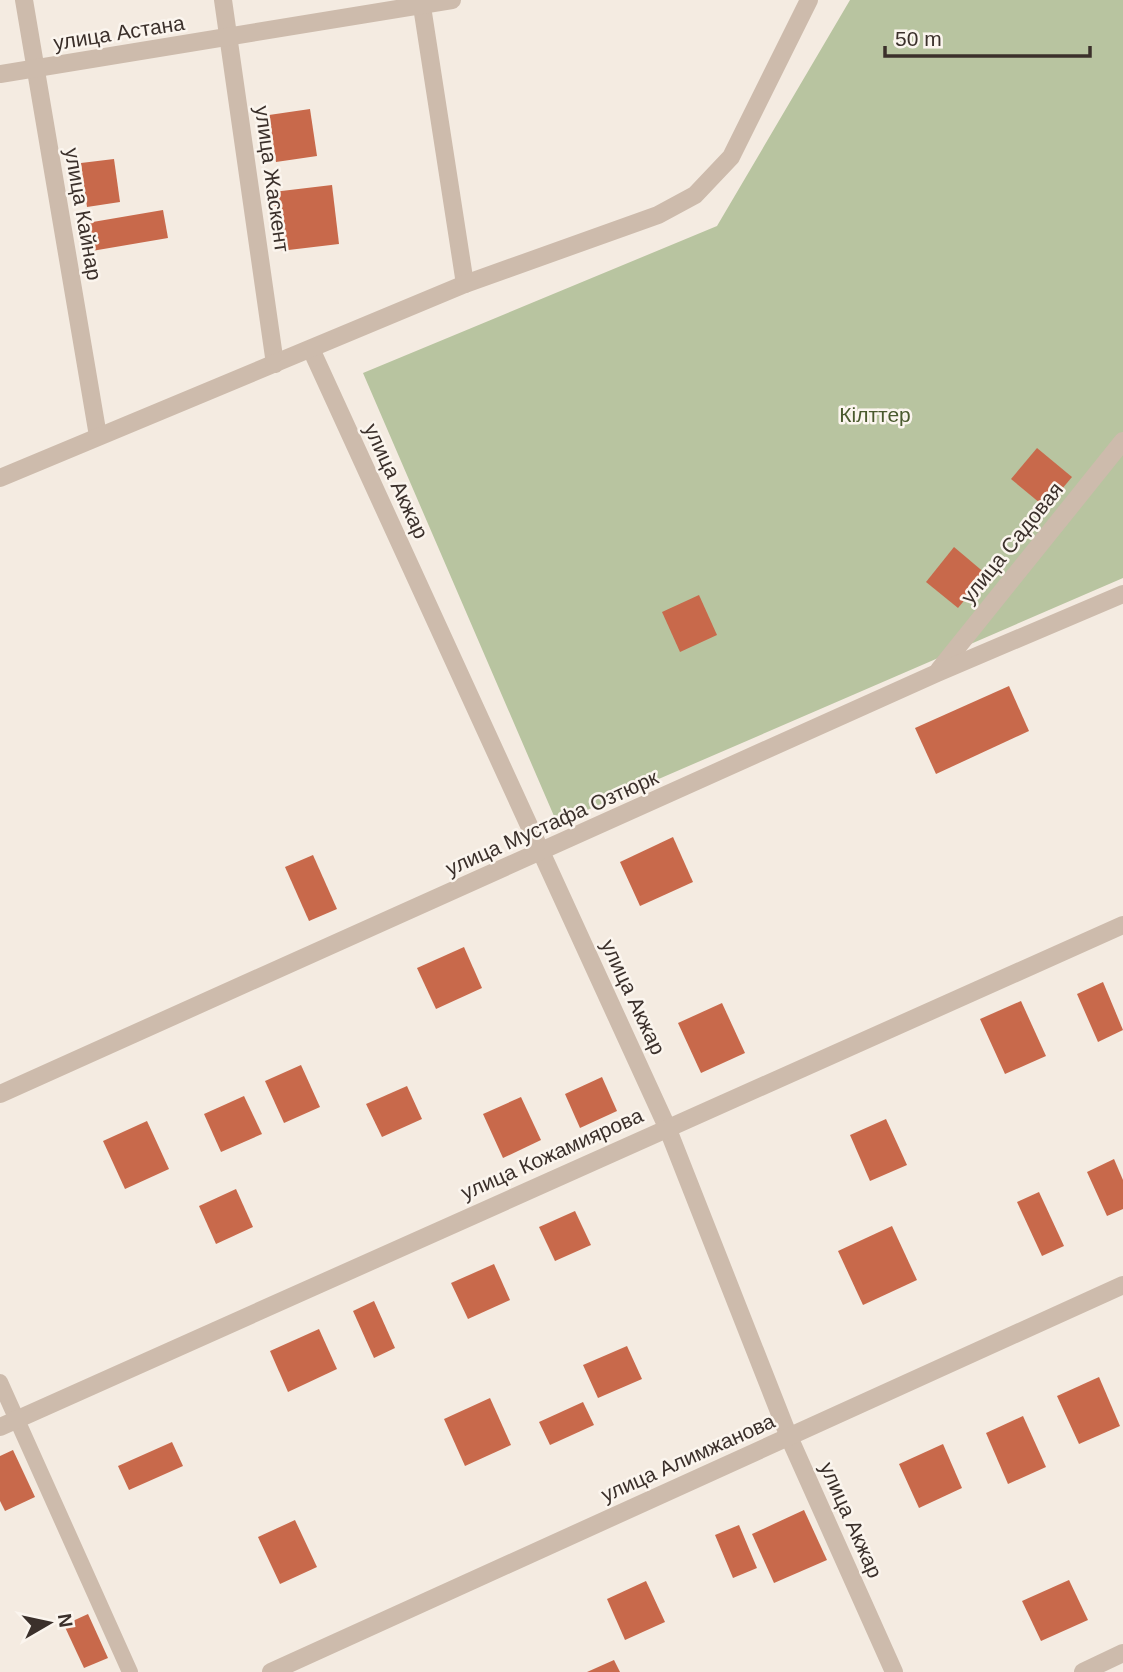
<svg xmlns="http://www.w3.org/2000/svg" width="1123" height="1672" viewBox="0 0 1123 1672" font-family="Arial,sans-serif">
<rect width="100%" height="100%" fill="#f4ebe1"/>
<path fill="#b8c4a0" d="M 850,0 L 1123,0 L 1123,578 L 557,823 L 363,373 L 717,226 Z"/>
<g fill="#c8694b">
<path d="M 310,109 L 317,156 L 276,162 L 269,115 Z"/>
<path d="M 114,159 L 120,202 L 87,207 L 81,163 Z"/>
<path d="M 332,185 L 339,244 L 280,251 L 273,192 Z"/>
<path d="M 163,210 L 168,238 L 86,252 L 81,224 Z"/>
<path d="M 1037,448 L 1072,477 L 1046,508 L 1011,479 Z"/>
<path d="M 954,547 L 986,574 L 958,608 L 926,582 Z"/>
<path d="M 699,595 L 717,635 L 680,652 L 662,612 Z"/>
<path d="M 1009,686 L 1029,731 L 936,774 L 915,728 Z"/>
<path d="M 673,837 L 693,882 L 640,906 L 620,862 Z"/>
<path d="M 313,855 L 337,909 L 309,921 L 285,867 Z"/>
<path d="M 464,947 L 482,988 L 436,1009 L 417,968 Z"/>
<path d="M 1103,982 L 1123,1030 L 1098,1042 L 1077,994 Z"/>
<path d="M 1021,1001 L 1046,1056 L 1005,1074 L 980,1019 Z"/>
<path d="M 722,1003 L 745,1053 L 701,1073 L 678,1023 Z"/>
<path d="M 301,1065 L 320,1107 L 284,1123 L 265,1081 Z"/>
<path d="M 602,1077 L 617,1111 L 580,1128 L 565,1094 Z"/>
<path d="M 407,1086 L 422,1119 L 382,1137 L 366,1104 Z"/>
<path d="M 244,1096 L 262,1134 L 221,1152 L 204,1114 Z"/>
<path d="M 521,1097 L 541,1140 L 503,1158 L 483,1114 Z"/>
<path d="M 886,1119 L 907,1165 L 870,1181 L 850,1135 Z"/>
<path d="M 147,1121 L 169,1169 L 125,1189 L 103,1141 Z"/>
<path d="M 1114,1159 L 1123,1180 L 1123,1209 L 1107,1216 L 1087,1172 Z"/>
<path d="M 236,1189 L 253,1227 L 216,1244 L 199,1206 Z"/>
<path d="M 1039,1192 L 1064,1246 L 1042,1256 L 1017,1202 Z"/>
<path d="M 575,1211 L 591,1245 L 555,1261 L 539,1227 Z"/>
<path d="M 892,1226 L 917,1280 L 863,1305 L 838,1251 Z"/>
<path d="M 494,1264 L 510,1300 L 468,1319 L 451,1283 Z"/>
<path d="M 374,1301 L 395,1348 L 374,1358 L 353,1311 Z"/>
<path d="M 319,1329 L 337,1369 L 288,1392 L 270,1351 Z"/>
<path d="M 627,1346 L 642,1379 L 598,1398 L 583,1365 Z"/>
<path d="M 1099,1377 L 1120,1426 L 1079,1444 L 1057,1396 Z"/>
<path d="M 490,1398 L 511,1445 L 465,1466 L 444,1419 Z"/>
<path d="M 583,1402 L 594,1425 L 550,1445 L 539,1422 Z"/>
<path d="M 1023,1416 L 1046,1467 L 1008,1484 L 986,1433 Z"/>
<path d="M 172,1442 L 183,1466 L 129,1490 L 118,1466 Z"/>
<path d="M 943,1444 L 962,1488 L 919,1508 L 899,1464 Z"/>
<path d="M 13,1450 L 35,1497 L 5,1511 L 0,1501 L 0,1456 Z"/>
<path d="M 804,1510 L 827,1560 L 774,1583 L 752,1534 Z"/>
<path d="M 295,1520 L 317,1567 L 280,1584 L 258,1537 Z"/>
<path d="M 739,1525 L 757,1568 L 733,1578 L 715,1535 Z"/>
<path d="M 1069,1580 L 1088,1620 L 1041,1641 L 1022,1601 Z"/>
<path d="M 646,1581 L 665,1622 L 625,1640 L 607,1599 Z"/>
<path d="M 88,1614 L 108,1658 L 84,1668 L 64,1625 Z"/>
<path d="M 614,1660 L 620,1672 L 587,1672 Z"/>
</g>
<g fill="none" stroke-linecap="round" stroke-linejoin="round">
<path stroke="#cdbbac" stroke-width="16" d="M 0,1382 L 130,1672"/>
<g stroke="#cdbbac" stroke-width="18">
<path d="M 24,0 L 98,436"/>
<path d="M 223,0 L 275,364"/>
<path d="M 421,0 L 465,284"/>
<path d="M 0,74 L 452,0"/>
<path d="M 311,349 L 667,1127 L 789,1437 L 894,1672"/>
<path d="M 939,670 L 1123,441"/>
<path d="M 0,1094 L 937,673 L 1123,594"/>
<path d="M 0,1427 L 1123,925"/>
<path d="M 1083,1672 L 1123,1653"/>
</g>
<g stroke="#cdbbac" stroke-width="18">
<path d="M 0,478 L 465,284 L 658,215 L 695,195 L 731,157 L 809,0"/>
<path d="M 271,1672 L 1123,1285"/>
</g>
</g>
<g text-anchor="middle" stroke-width="5" stroke-linejoin="round" paint-order="stroke">
<g font-size="21" fill="#3b302b" stroke="#fbf5ee">
<text transform="translate(119 33) rotate(-9)" y="7">улица Астана</text>
<text transform="translate(272 179) rotate(82)" y="7">улица Жаскент</text>
<text transform="translate(83 214) rotate(80)" y="7">улица Кайнар</text>
<text transform="translate(396 481) rotate(65)" y="7">улица Акжар</text>
<text transform="translate(1012 543) rotate(-51)" y="7">улица Садовая</text>
<text transform="translate(552 823) rotate(-24)" y="7">улица Мустафа Озтюрк</text>
<text transform="translate(633 997) rotate(65)" y="7">улица Акжар</text>
<text transform="translate(552 1154) rotate(-24)" y="7">улица Кожамиярова</text>
<text transform="translate(688 1458) rotate(-24)" y="7">улица Алимжанова</text>
<text transform="translate(851 1520) rotate(66)" y="7">улица Акжар</text>
</g>
<g font-size="21" fill="#4a5a2e" stroke="#fbf5ee">
<text x="875" y="422">Кілттер</text>
</g>
</g>
<g transform="translate(49 1623) rotate(81)" stroke="#fbf5ee" stroke-width="5" paint-order="stroke">
<path d="M0-5L12 26L0 18L-12 26Z" fill="#3b302b"/>
<text y="-10" font-size="19" font-weight="bold" text-anchor="middle" fill="#3b302b">N</text>
</g>
<path d="M885 46v10h205v-10" fill="none" stroke="#3b302b" stroke-width="3.5"/>
<text x="895" y="46" font-size="21" fill="#3b302b" stroke="#fbf5ee" stroke-width="5" paint-order="stroke">50 m</text>
</svg>
